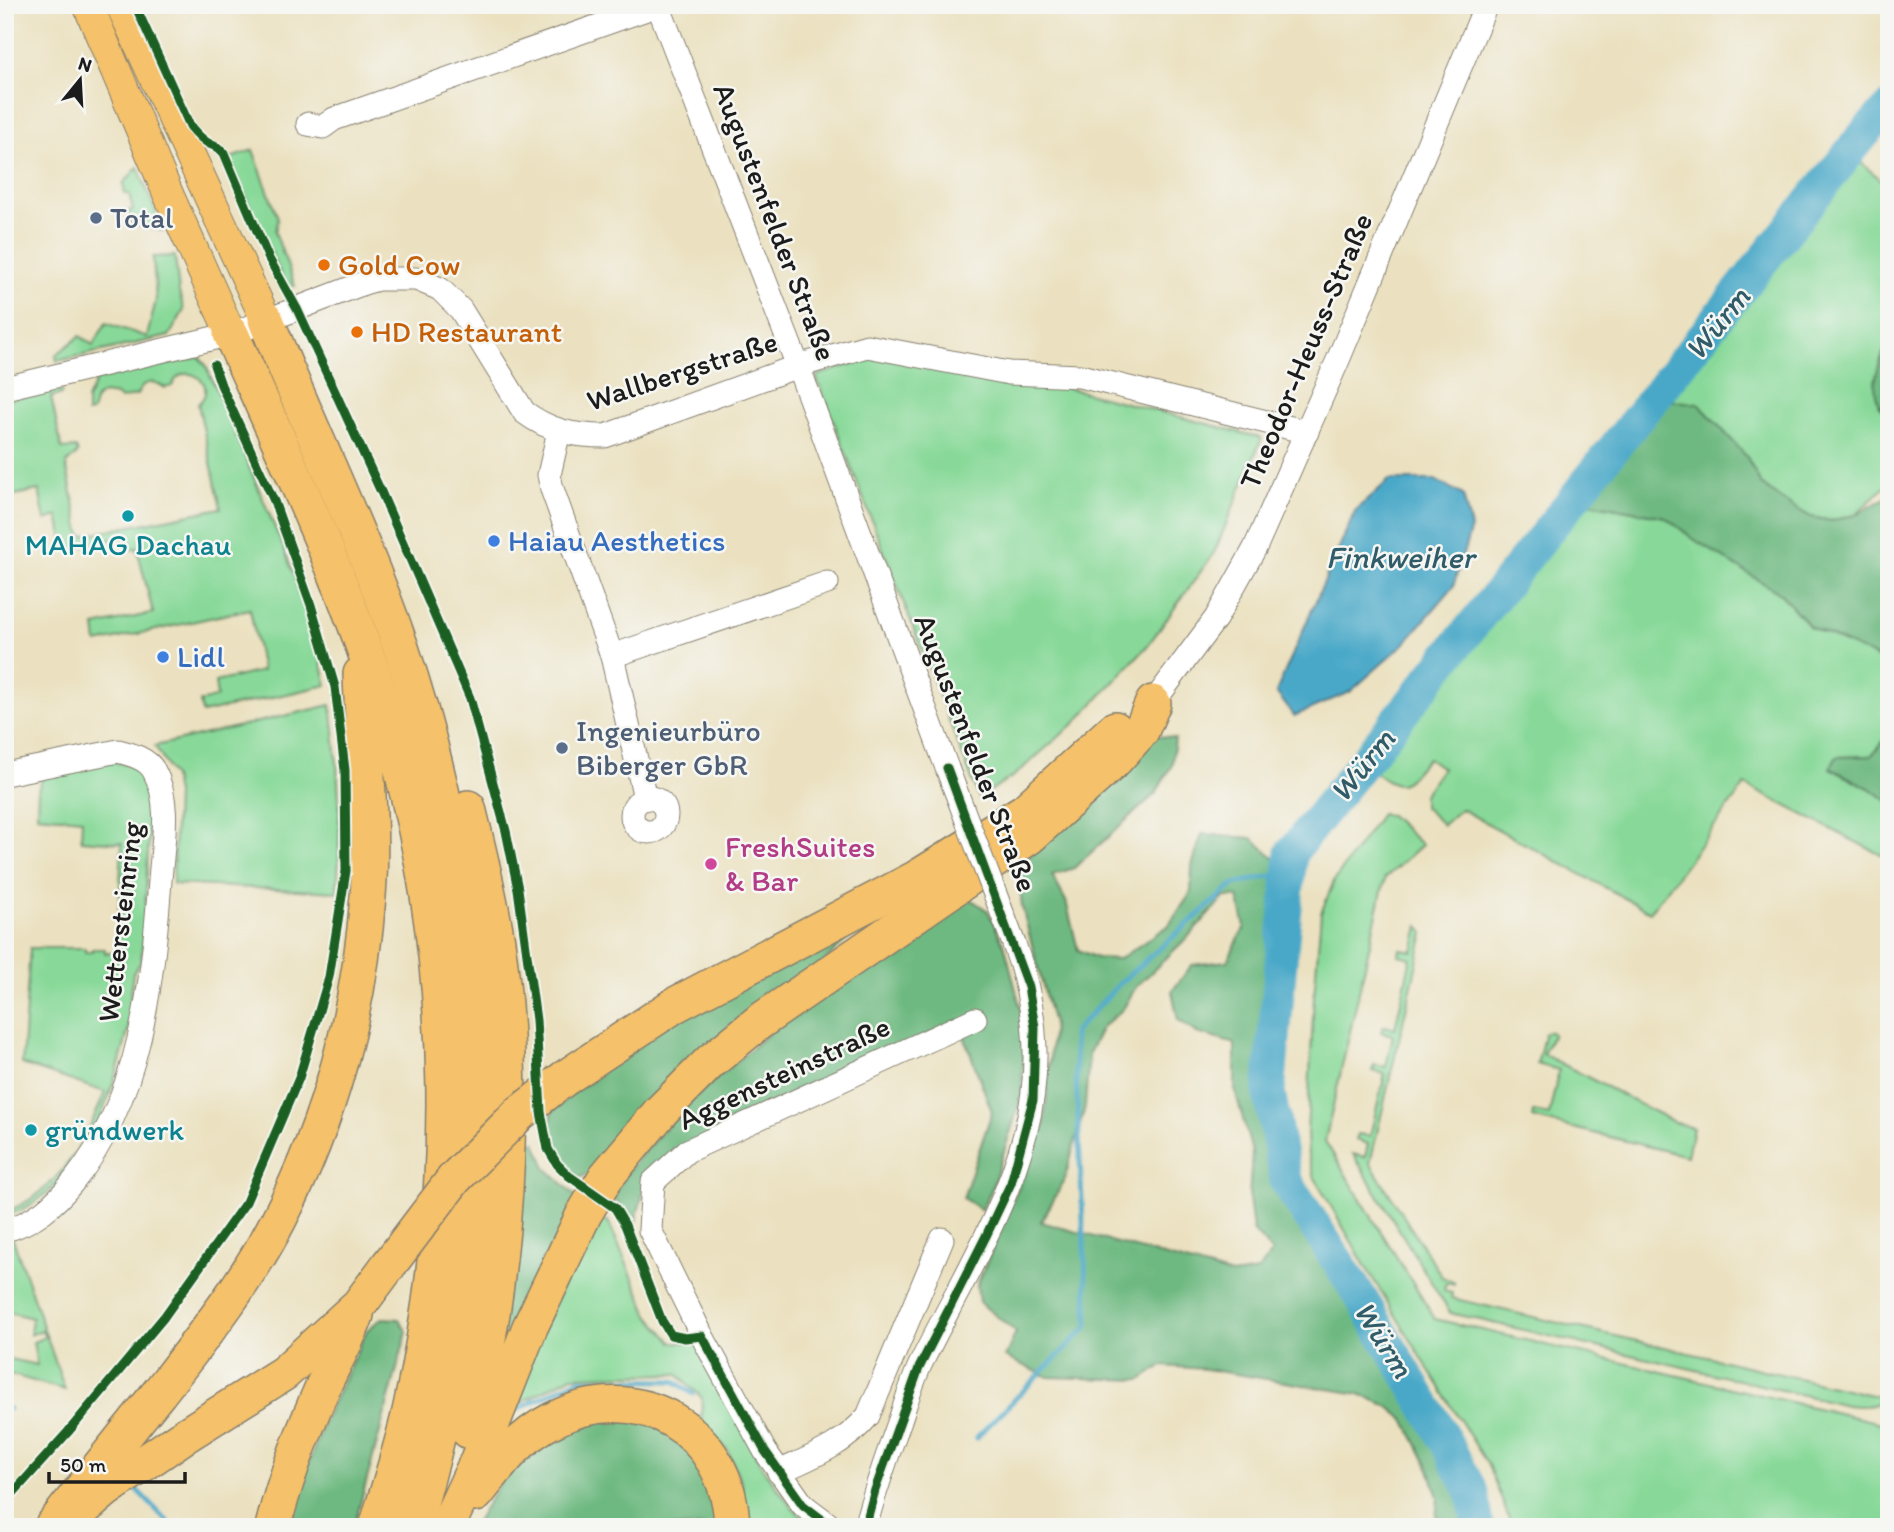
<svg xmlns="http://www.w3.org/2000/svg" width="1894" height="1532" viewBox="0 0 1894 1532" font-family="Itim,sans-serif">
<rect width="100%" height="100%" fill="#f6f6f2"/>
<filter id="ink" filterUnits="userSpaceOnUse"><feTurbulence type="fractalNoise" baseFrequency=".0143" numOctaves="2"/><feDisplacementMap in="SourceGraphic" scale="14" xChannelSelector="R" yChannelSelector="G"/><feConvolveMatrix kernelMatrix="1 2 1 2 8 2 1 2 1" color-interpolation-filters="sRGB"/></filter>
<filter id="wash" filterUnits="userSpaceOnUse"><feTurbulence type="fractalNoise" baseFrequency=".00686" numOctaves="4" result="noise"/><feDisplacementMap in="SourceGraphic" scale="28" xChannelSelector="R" yChannelSelector="G"/><feGaussianBlur stdDeviation="1.57" result="paint"/><feColorMatrix in="noise" values="0 0 0 0 0 0 0 0 0 0 0 0 0 0 0 0 0 1.4 0 .05"/><feComposite in="paint" operator="in"/></filter>
<g filter="url(#wash)">
<rect width="100%" height="100%" fill="#ebe1c0"/>
<g fill="#88d999" stroke="#527a5a" stroke-width="2">
<path d="M 253,150 L 278,218 L 275,232 L 295,286 L 291,286 L 283,280 L 228,159 Z"/>
<path d="M 1859,161 L 1889,187 L 1889,340 L 1879,364 L 1878,406 L 1889,416 L 1889,483 L 1855,515 L 1832,521 L 1811,517 L 1783,501 L 1760,483 L 1747,457 L 1699,404 L 1668,400 Z"/>
<path d="M 138,167 L 163,231 L 131,225 L 128,211 L 133,210 L 129,194 L 125,194 L 123,184 Z"/>
<path d="M 175,256 L 179,292 L 184,310 L 169,336 L 57,361 L 56,355 L 80,336 L 93,345 L 106,323 L 147,337 L 156,300 L 153,257 Z"/>
<path d="M 876,356 L 1060,386 L 1262,438 L 1214,553 L 1148,645 L 1076,722 L 1015,775 L 979,798 L 816,376 Z"/>
<path d="M 199,357 L 205,364 L 215,386 L 285,551 L 311,622 L 327,685 L 202,713 L 200,702 L 217,697 L 215,682 L 262,671 L 250,609 L 97,643 L 95,626 L 153,613 L 137,548 L 126,550 L 123,537 L 65,550 L 58,516 L 45,520 L 39,490 L 5,497 L 5,400 L 57,388 L 62,391 L 62,394 L 51,397 L 62,449 L 76,448 L 78,453 L 66,464 L 81,536 L 221,508 L 198,404 C 221,384 183,358 172,386 L 165,388 C 153,379 143,381 137,395 L 121,399 L 116,395 L 104,393 L 96,398 L 92,412 L 87,413 L 87,400 L 96,380 Z"/>
<path d="M 1585,502 L 1665,517 L 1695,540 L 1781,594 L 1810,627 L 1889,663 L 1889,735 L 1871,756 L 1837,757 L 1830,768 L 1873,790 L 1889,802 L 1889,859 L 1745,785 L 1650,912 L 1461,809 L 1443,825 L 1423,806 L 1423,795 L 1442,768 L 1428,758 C 1400,787 1408,793 1370,770 Z"/>
<path d="M 331,705 C 339,767 342,829 337,892 L 173,884 L 176,794 L 173,777 L 155,746 Z"/>
<path d="M 112,761 C 138,766 146,774 151,800 L 143,943 L 141,962 L 133,973 L 130,1001 L 134,1006 C 116,1084 90,1187 5,1217 L 5,1212 C 58,1193 85,1142 105,1092 L 22,1064 L 30,948 L 85,948 L 85,952 L 93,952 L 93,949 L 105,949 L 105,953 L 117,953 L 122,843 L 81,840 L 82,819 L 37,815 L 38,790 L 43,776 Z"/>
<path d="M 1381,814 L 1390,815 L 1422,845 L 1385,878 L 1325,1141 L 1435,1319 L 1889,1425 L 1889,1527 L 1512,1526 L 1489,1467 L 1367,1269 L 1315,1178 L 1308,1157 L 1307,1132 L 1314,996 L 1321,913 L 1334,881 Z"/>
<path d="M 1419,926 L 1424,933 L 1370,1163 L 1442,1277 L 1454,1282 L 1454,1284 L 1446,1283 L 1444,1291 L 1452,1293 L 1451,1298 L 1880,1397 L 1889,1359 L 1887,1399 C 1872,1407 1862,1407 1846,1405 L 1450,1313 L 1353,1154 L 1365,1157 L 1368,1144 L 1356,1140 L 1358,1134 L 1370,1136 L 1385,1074 L 1372,1071 L 1374,1065 L 1386,1067 L 1393,1035 L 1381,1032 L 1383,1026 L 1395,1028 L 1411,958 L 1399,955 L 1400,949 L 1413,951 Z"/>
<path d="M 1549,1031 L 1553,1034 L 1543,1054 L 1674,1122 L 1693,1128 L 1687,1156 L 1532,1118 L 1533,1112 L 1549,1115 L 1559,1070 L 1537,1064 L 1545,1032 Z"/>
<path d="M 592,1220 L 608,1221 L 649,1315 L 672,1342 L 700,1343 L 762,1467 L 793,1509 L 817,1527 L 744,1527 L 742,1484 L 727,1449 L 701,1425 L 702,1398 L 677,1374 L 572,1376 L 506,1410 Z"/>
<path d="M 13,1239 L 65,1390 L 5,1373 L 5,1358 L 37,1365 L 33,1342 L 45,1337 L 42,1330 L 30,1335 L 32,1318 L 5,1311 L 5,1266 L 8,1266 L 8,1259 L 5,1259 L 7,1252 L 5,1240 Z"/>
</g>
<g fill="#6eb981" stroke="#456a4e" stroke-width="2" fill-rule="evenodd">
<path d="M 1889,340 L 1889,416 C 1864,393 1878,367 1889,340 Z"/>
<path d="M 1668,400 L 1699,404 L 1747,457 L 1760,483 L 1783,501 L 1811,517 L 1832,521 L 1855,515 L 1889,496 L 1889,663 L 1810,627 L 1781,594 L 1695,540 L 1665,517 L 1585,502 Z"/>
<path d="M 1152,735 L 1175,738 L 1172,765 L 1156,793 L 1074,868 L 1052,875 L 1066,901 L 1078,950 L 1097,958 L 1119,959 L 1168,926 L 1191,893 L 1192,866 L 1202,834 L 1252,838 L 1290,872 L 1269,1092 L 1286,1181 L 1360,1296 L 1436,1423 L 1473,1494 L 1478,1527 L 1425,1527 L 1436,1520 L 1438,1497 L 1428,1466 L 1405,1420 L 1388,1406 L 1359,1394 L 1205,1369 L 1162,1366 L 1141,1380 L 1048,1377 L 1005,1357 L 1016,1332 L 979,1302 L 977,1285 L 1044,1127 L 1053,1024 L 1022,907 L 1018,866 L 1088,804 ZM 1224,897 L 1238,897 L 1245,927 L 1227,961 L 1192,965 L 1172,991 L 1178,1020 L 1197,1033 L 1235,1044 L 1235,1090 L 1252,1152 L 1249,1199 L 1253,1230 L 1272,1252 L 1258,1271 L 1232,1275 L 1041,1222 L 1064,1181 L 1085,1107 L 1089,1053 L 1102,1027 L 1123,1009 L 1136,987 L 1193,932 Z"/>
<path d="M 1889,735 L 1889,802 L 1873,790 L 1830,768 L 1837,757 L 1871,756 Z"/>
<path d="M 969,898 L 988,911 L 1005,947 L 1025,1026 L 1022,1096 L 991,1191 L 981,1210 L 963,1198 L 992,1112 L 958,1020 L 649,1172 L 635,1223 L 609,1193 L 681,1109 L 804,1003 Z"/>
<path d="M 847,928 L 851,934 L 833,953 L 596,1171 L 579,1178 L 566,1170 L 557,1155 L 548,1131 L 552,1112 L 592,1076 L 671,1018 Z"/>
<path d="M 536,1142 L 546,1168 L 578,1198 L 513,1338 L 498,1331 L 517,1147 Z"/>
<path d="M 382,1318 L 399,1319 L 407,1332 L 354,1527 L 290,1527 L 301,1484 L 326,1416 L 367,1330 Z"/>
<path d="M 623,1414 L 664,1427 L 706,1468 L 722,1527 L 473,1527 L 514,1459 L 571,1426 Z"/>
</g>
<path fill="#49a8c8" stroke="#326272" stroke-width="2" d="M 1389,480 L 1435,480 L 1463,495 L 1471,528 L 1453,587 L 1404,644 L 1350,692 L 1294,716 L 1276,692 L 1355,511 Z"/>
<g fill="none" stroke-linecap="round" stroke-linejoin="round">
<g stroke="#49a8c8" stroke-width="5">
<path d="M 5,1408 L 9,1409"/>
<path d="M 518,1409 L 578,1380 L 674,1381 L 693,1394"/>
<path d="M 976,1438 L 1088,1326 L 1074,1032 L 1122,981 L 1234,884 L 1290,872"/>
<path d="M 137,1490 L 173,1527"/>
</g>
<path stroke="#49a8c8" stroke-width="33" d="M 1478,1527 L 1473,1494 L 1436,1423 L 1360,1296 L 1286,1181 L 1269,1092 L 1291,853 L 1864,134 L 1889,108"/>
</g>
</g>
<g filter="url(#ink)">
<g fill="none" stroke-linecap="round" stroke-linejoin="round">
<g stroke="#847e6e" stroke-width="25">
<g id="minor">
<path d="M 658,5 L 798,366 L 947,768"/>
<path d="M 308,124 L 323,127 L 334,119 L 658,5"/>
<path d="M 5,388 L 231,334 L 364,283 L 378,279 L 416,279 L 440,289 L 461,310 L 524,412 C 549,431 574,436 605,436 L 798,366 L 867,346 L 1009,373 L 1080,376 L 1307,432"/>
<path d="M 559,431 L 549,475 L 552,489 L 612,656 L 645,798"/>
<path d="M 612,656 L 827,583"/>
<path d="M 1153,703 L 1216,618 L 1255,548 L 1338,360 L 1486,5"/>
<path d="M 5,774 L 118,751 C 131,754 148,759 154,771 C 172,803 162,846 160,881 C 152,984 141,1099 73,1182 C 55,1204 34,1223 5,1230"/>
<circle cx="649" cy="815" r="17"/>
<path d="M 779,1472 C 813,1456 844,1445 868,1416 L 942,1239"/>
<path d="M 832,1527 L 803,1505 L 765,1451 L 702,1336 L 650,1230 L 653,1182 L 687,1151 L 975,1019"/>
<path d="M 865,1527 C 875,1490 887,1456 900,1420 C 906,1402 912,1383 920,1365 C 991,1221 1075,1111 1014,944"/>
</g>
</g>
<g stroke="#847e6e" stroke-width="32">
<g id="major">
<path d="M 88,5 L 169,196 L 231,334"/>
<path d="M 121,5 L 266,320"/>
</g>
</g>
<g stroke="#847e6e" stroke-width="38">
<g id="highway">
<path d="M 266,320 C 309,428 362,534 400,645 C 498,936 502,1233 413,1527"/>
<path d="M 231,334 C 294,475 362,617 401,767 C 456,975 457,1197 411,1407 C 402,1448 389,1487 377,1527"/>
<path d="M 468,808 C 479,852 490,897 497,942 C 519,1095 506,1281 469,1431"/>
<path d="M 565,1078 L 675,1005 L 917,878 L 1025,811 L 1115,729"/>
<path d="M 476,1494 C 499,1465 518,1438 551,1421 C 637,1375 730,1430 732,1527"/>
<path d="M 83,1509 L 105,1490 L 181,1438 L 284,1373 L 359,1305 L 388,1266"/>
<path d="M 450,1520 L 477,1462 L 530,1327 L 584,1214 L 606,1177 L 661,1111 L 711,1061 L 759,1022 L 1030,836 L 1113,762 L 1141,731 L 1153,703"/>
<path d="M 52,1527 C 87,1483 122,1438 158,1394 C 201,1339 246,1283 278,1221 C 330,1121 360,1008 368,896 C 374,822 363,748 361,674"/>
<path d="M 273,1527 C 285,1477 304,1430 324,1384 C 335,1360 348,1339 356,1315"/>
</g>
</g>
<use href="#minor" stroke="#fff" stroke-width="23"/>
<use href="#major" stroke="#f5c16b" stroke-width="30"/>
<use href="#highway" stroke="#f5c16b" stroke-width="35"/>
<g stroke="#847e6e" stroke-width="25" stroke-linecap="butt">
<path id="minor-bridge" d="M 947,768 L 1014,944"/>
</g>
<g stroke="#847e6e" stroke-width="38" stroke-linecap="butt">
<path id="highway-bridge" d="M 388,1266 L 454,1179 L 520,1113 L 565,1078"/>
</g>
<use href="#minor-bridge" stroke="#fff" stroke-width="23"/>
<use href="#highway-bridge" stroke="#f5c16b" stroke-width="35"/>
<g stroke="#f6f6f2" stroke-width="13">
<g id="cycleway">
<path d="M 135,5 L 190,126 C 195,132 201,139 208,143 C 215,147 219,147 224,153 L 268,257 L 297,309 L 382,494 L 470,698 L 506,831 L 518,889 L 536,1020 L 541,1112 L 548,1149 L 557,1164 L 569,1176 L 615,1208 L 625,1225 L 662,1321 L 671,1335 L 685,1338 L 702,1336 L 765,1451 L 803,1505 L 832,1527"/>
<path d="M 5,1502 L 68,1432 L 164,1317 L 246,1202 L 299,1078 L 329,977 L 346,871 L 345,770 L 335,687 L 311,605 L 274,501 L 221,385 L 214,365"/>
<path d="M 865,1527 L 875,1490 L 919,1368 L 986,1236 L 1011,1183 L 1033,1100 L 1035,1027 L 1028,987 L 947,768"/>
</g>
</g>
<use href="#cycleway" stroke="#1b5e20" stroke-width="9"/>
</g>
</g>
<g fill="#5c6f8a" stroke="#f6f6f2" stroke-width="2.5">
<circle cx="96" cy="218" r="7"/>
<circle cx="562" cy="748" r="7"/>
</g>
<g fill="#e8710a" stroke="#f6f6f2" stroke-width="2.5">
<circle cx="324" cy="265" r="7"/>
<circle cx="357" cy="332" r="7"/>
</g>
<g fill="#0f9aa8" stroke="#f6f6f2" stroke-width="2.5">
<circle cx="128" cy="516" r="7"/>
<circle cx="31" cy="1130" r="7"/>
</g>
<g fill="#3f7fe0" stroke="#f6f6f2" stroke-width="2.5">
<circle cx="494" cy="541" r="7"/>
<circle cx="163" cy="657" r="7"/>
</g>
<circle fill="#d1479c" stroke="#f6f6f2" stroke-width="2.5" cx="711" cy="864" r="7"/>
<g text-anchor="middle" stroke-width="5" stroke-linejoin="round" paint-order="stroke">
<g font-size="30" fill="#4e5e75" stroke="#f6f6f2" text-anchor="start">
<text x="110" y="228">Total</text>
<text x="576" y="741">Ingenieurbüro<tspan x="576" dy="34">Biberger GbR</tspan></text>
</g>
<g font-size="30" fill="#1c1c1c" stroke="#f6f6f2">
<text transform="translate(775 222) rotate(69)" y="10">Augustenfelder Straße</text>
<text transform="translate(1306 351) rotate(-67)" y="10">Theodor-Heuss-Straße</text>
<text transform="translate(682 371) rotate(-18)" y="10">Wallbergstraße</text>
<text transform="translate(976 753) rotate(69)" y="10">Augustenfelder Straße</text>
<text transform="translate(120 922) rotate(-83)" y="10">Wettersteinring</text>
<text transform="translate(784 1073) rotate(-25)" y="10">Aggensteinstraße</text>
</g>
<g font-size="30" fill="#c56008" stroke="#f6f6f2" text-anchor="start">
<text x="338" y="275">Gold Cow</text>
<text x="371" y="342">HD Restaurant</text>
</g>
<g font-size="30" fill="#366cbe" stroke="#f6f6f2" text-anchor="start">
<text x="508" y="551">Haiau Aesthetics</text>
<text x="177" y="667">Lidl</text>
</g>
<g font-size="30" fill="#0d838f" stroke="#f6f6f2">
<text x="128" y="555">MAHAG Dachau</text>
<text x="45" y="1140" text-anchor="start">gründwerk</text>
</g>
<g font-size="30" fill="#b23c85" stroke="#f6f6f2" text-anchor="start">
<text x="725" y="857">FreshSuites<tspan x="725" dy="34">&amp; Bar</tspan></text>
</g>
<g font-size="32" font-style="italic" fill="#305b69" stroke="#f6f6f2">
<text transform="translate(1717 323) rotate(-51)" y="11">Würm</text>
<text x="1400" y="568">Finkweiher</text>
<text transform="translate(1362 765) rotate(-51)" y="11">Würm</text>
<text transform="translate(1384 1339) rotate(58)" y="11">Würm</text>
</g>
</g>
<rect width="1894" height="1532" fill="none" stroke="#f6f6f2" stroke-width="28"/>
<g transform="translate(80 80) rotate(18)" stroke="#f6f6f2" stroke-width="5" paint-order="stroke">
<path d="M0-5L12 26L0 18L-12 26Z" fill="#1c1c1c"/>
<text y="-10" font-size="19" font-weight="bold" text-anchor="middle" fill="#1c1c1c">N</text>
</g>
<path d="M49 1472v10h136v-10" fill="none" stroke="#1c1c1c" stroke-width="3.5"/>
<text x="60" y="1472" font-size="21" fill="#1c1c1c" stroke="#f6f6f2" stroke-width="5" paint-order="stroke">50 m</text>
</svg>
